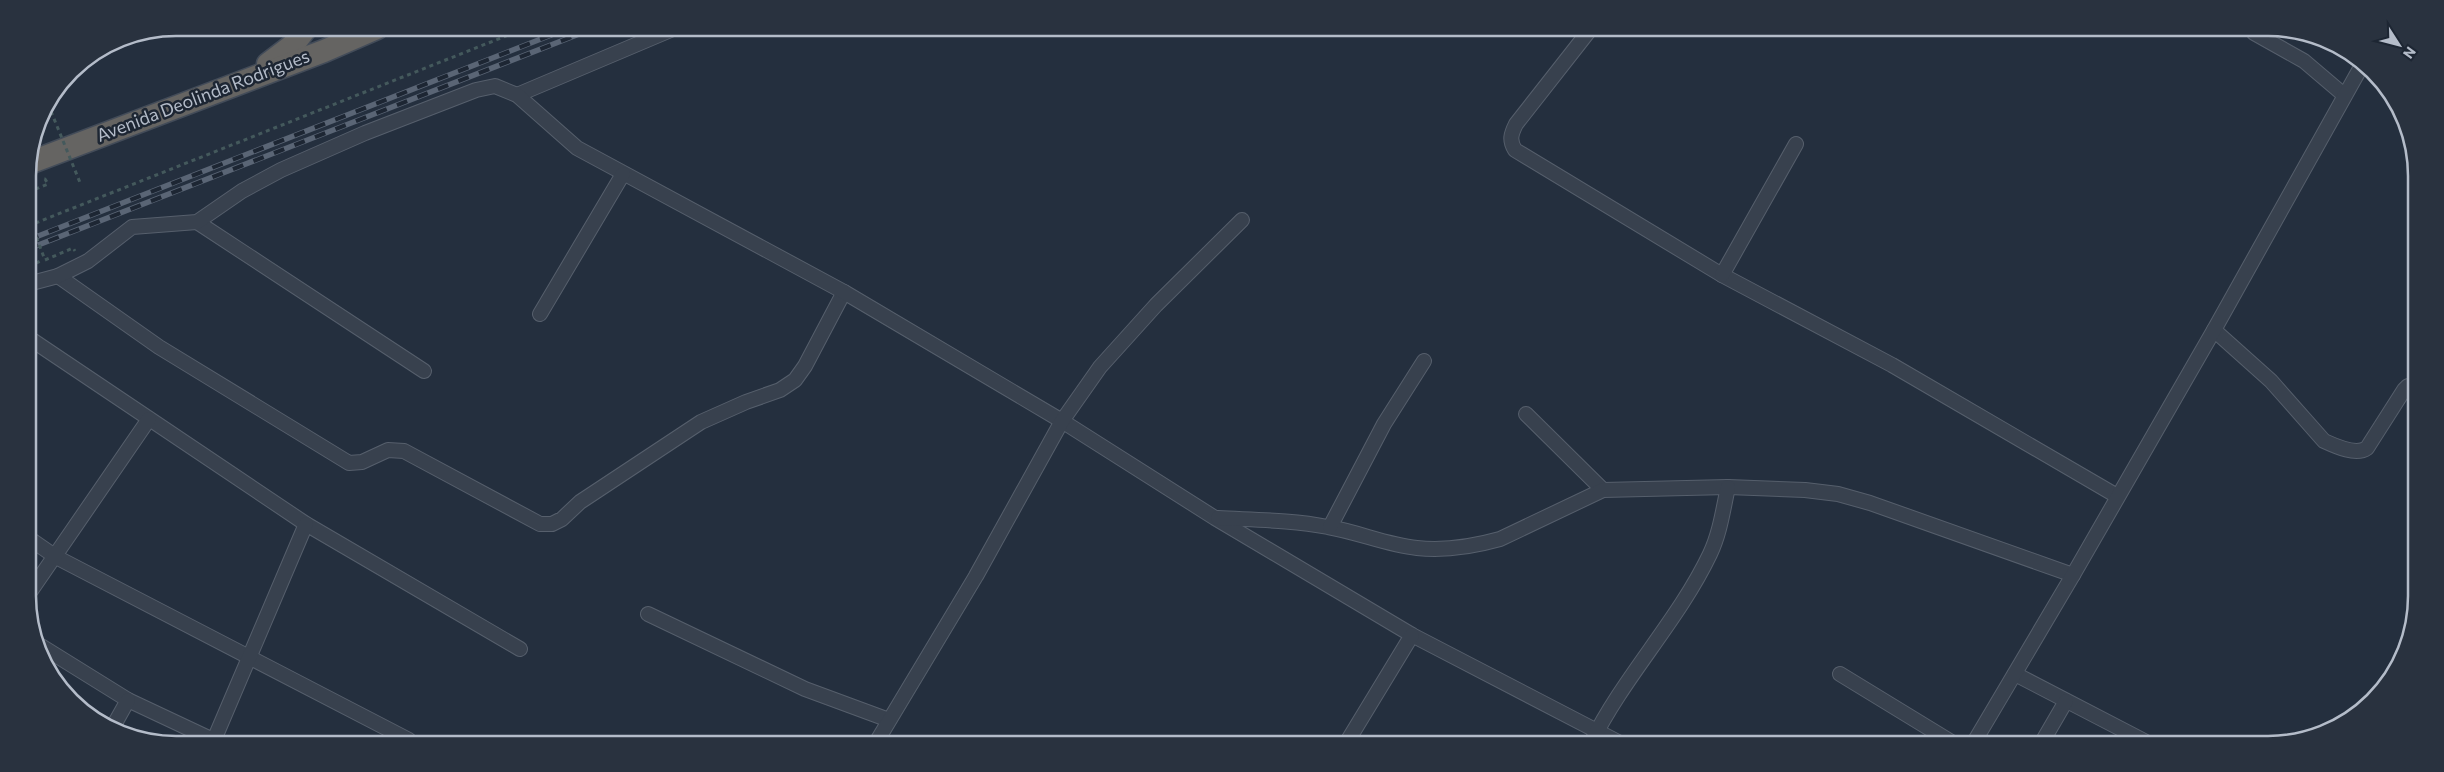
<svg xmlns="http://www.w3.org/2000/svg" width="2444" height="772" viewBox="0 0 2444 772" font-family="Commissioner,sans-serif">
<rect width="100%" height="100%" fill="#242f3e"/>
<g fill="none" stroke-linecap="round" stroke-linejoin="round">
<g stroke="#565f6c" stroke-width="16">
<g id="minor">
<path d="M 1589,31 L 1516,124 C 1511,134 1509,140 1515,150 L 1722,275 L 1892,365 L 2117,496"/>
<path d="M 2254,33 L 2304,61 L 2344,95"/>
<path d="M 517,95 L 673,29"/>
<path d="M 197,222 L 424,371"/>
<path d="M 1722,275 L 1796,144"/>
<path d="M 58,276 L 159,347 L 349,463 L 362,462 L 388,450 L 404,451 L 540,524 L 552,524 L 562,519 L 580,502 L 701,422 L 746,402 L 780,390 L 795,380 L 805,366 L 844,292"/>
<path d="M 28,284 L 58,276 L 88,261 L 132,227 L 197,222 L 242,191 L 281,170 L 365,133 L 476,90 L 495,86 L 517,95 L 577,148 L 844,292 L 1062,421 L 1215,518 L 1412,635 L 1620,743"/>
<path d="M 540,314 L 623,174"/>
<path d="M 2214,330 L 2271,381 L 2324,441 C 2335,446 2356,456 2367,448 L 2404,390 L 2408,386 L 2413,385"/>
<path d="M 29,338 L 306,524 L 520,649"/>
<path d="M 1526,414 L 1603,490"/>
<path d="M 1218,518 C 1255,520 1292,520 1328,527 C 1358,532 1387,545 1417,548 C 1444,551 1475,546 1500,539 L 1603,490 L 1728,487 L 1805,490 L 1838,494 L 1870,503 L 2073,575"/>
<path d="M 1330,527 L 1384,424 L 1424,361"/>
<path d="M 30,539 L 56,557 L 409,740"/>
<path d="M 30,592 L 149,419"/>
<path d="M 648,614 L 805,689 L 889,720"/>
<path d="M 41,646 L 128,700 L 213,740"/>
<path d="M 1840,674 L 1953,743"/>
<path d="M 2015,674 L 2150,744"/>
<path d="M 114,725 L 128,700"/>
<path d="M 214,740 L 306,524"/>
<path d="M 877,741 L 976,576 L 1062,421 L 1100,367 L 1156,305 L 1242,220"/>
<path d="M 1347,742 L 1412,635"/>
<path d="M 1591,743 C 1624,676 1678,621 1710,554 C 1720,533 1723,510 1728,487"/>
<path d="M 1973,744 L 2073,575 L 2214,330 L 2361,67"/>
<path d="M 2041,744 L 2066,701"/>
</g>
</g>
<g stroke="#434c59" stroke-width="25">
<g id="trunk">
<path d="M 268,64 L 293,45 L 306,28"/>
<path d="M 29,163 L 324,51 L 377,28"/>
</g>
</g>
<g stroke="#44595c" stroke-width="3" stroke-dasharray="4 4" stroke-linecap="butt">
<path d="M 28,186 L 36,183"/>
<path d="M 28,192 L 48,184 L 45,179 L 44,179"/>
<path d="M 28,226 L 526,28"/>
<path d="M 45,260 L 73,248 L 75,251"/>
<path d="M 29,267 L 42,260"/>
</g>
<use href="#minor" stroke="#38414e" stroke-width="14"/>
<use href="#trunk" stroke="#656462" stroke-width="22"/>
<g stroke="#5a6575" stroke-width="5.5">
<g id="rail">
<path d="M 28,240 L 569,28"/>
<path d="M 28,249 L 592,29"/>
</g>
</g>
<use href="#rail" stroke="#1d2633" stroke-width="4" stroke-dasharray="11" stroke-linecap="butt"/>
<g stroke="#44595c" stroke-width="3" stroke-dasharray="4 4" stroke-linecap="butt">
<path d="M 48,104 L 81,185"/>
<path d="M 28,215 L 45,260"/>
</g>
</g>
<g text-anchor="middle" stroke-width="5" stroke-linejoin="round" paint-order="stroke">
<g font-size="18" fill="#b4bcc9" stroke="#1d2633">
<text transform="translate(203 96) rotate(-21)" y="6">Avenida Deolinda Rodrigues</text>
</g>
</g>
<path d="M0 0H2444V772H0ZM176 36H2268A140 140 0 0 1 2408 176V596A140 140 0 0 1 2268 736H176A140 140 0 0 1 36 596V176A140 140 0 0 1 176 36Z" fill="#29323f" fill-rule="evenodd"/>
<path fill="none" stroke="#b4bcc9" stroke-width="2.5" d="M176 36H2268A140 140 0 0 1 2408 176V596A140 140 0 0 1 2268 736H176A140 140 0 0 1 36 596V176A140 140 0 0 1 176 36Z"/>
<g transform="translate(2399 45) rotate(126)" stroke="#1d2633" stroke-width="4" paint-order="stroke">
<path d="M0-4L9 19L0 12L-9 19Z" fill="#b4bcc9"/>
<text y="-8" font-size="14" font-weight="bold" text-anchor="middle" fill="#b4bcc9">N</text>
</g>
</svg>
